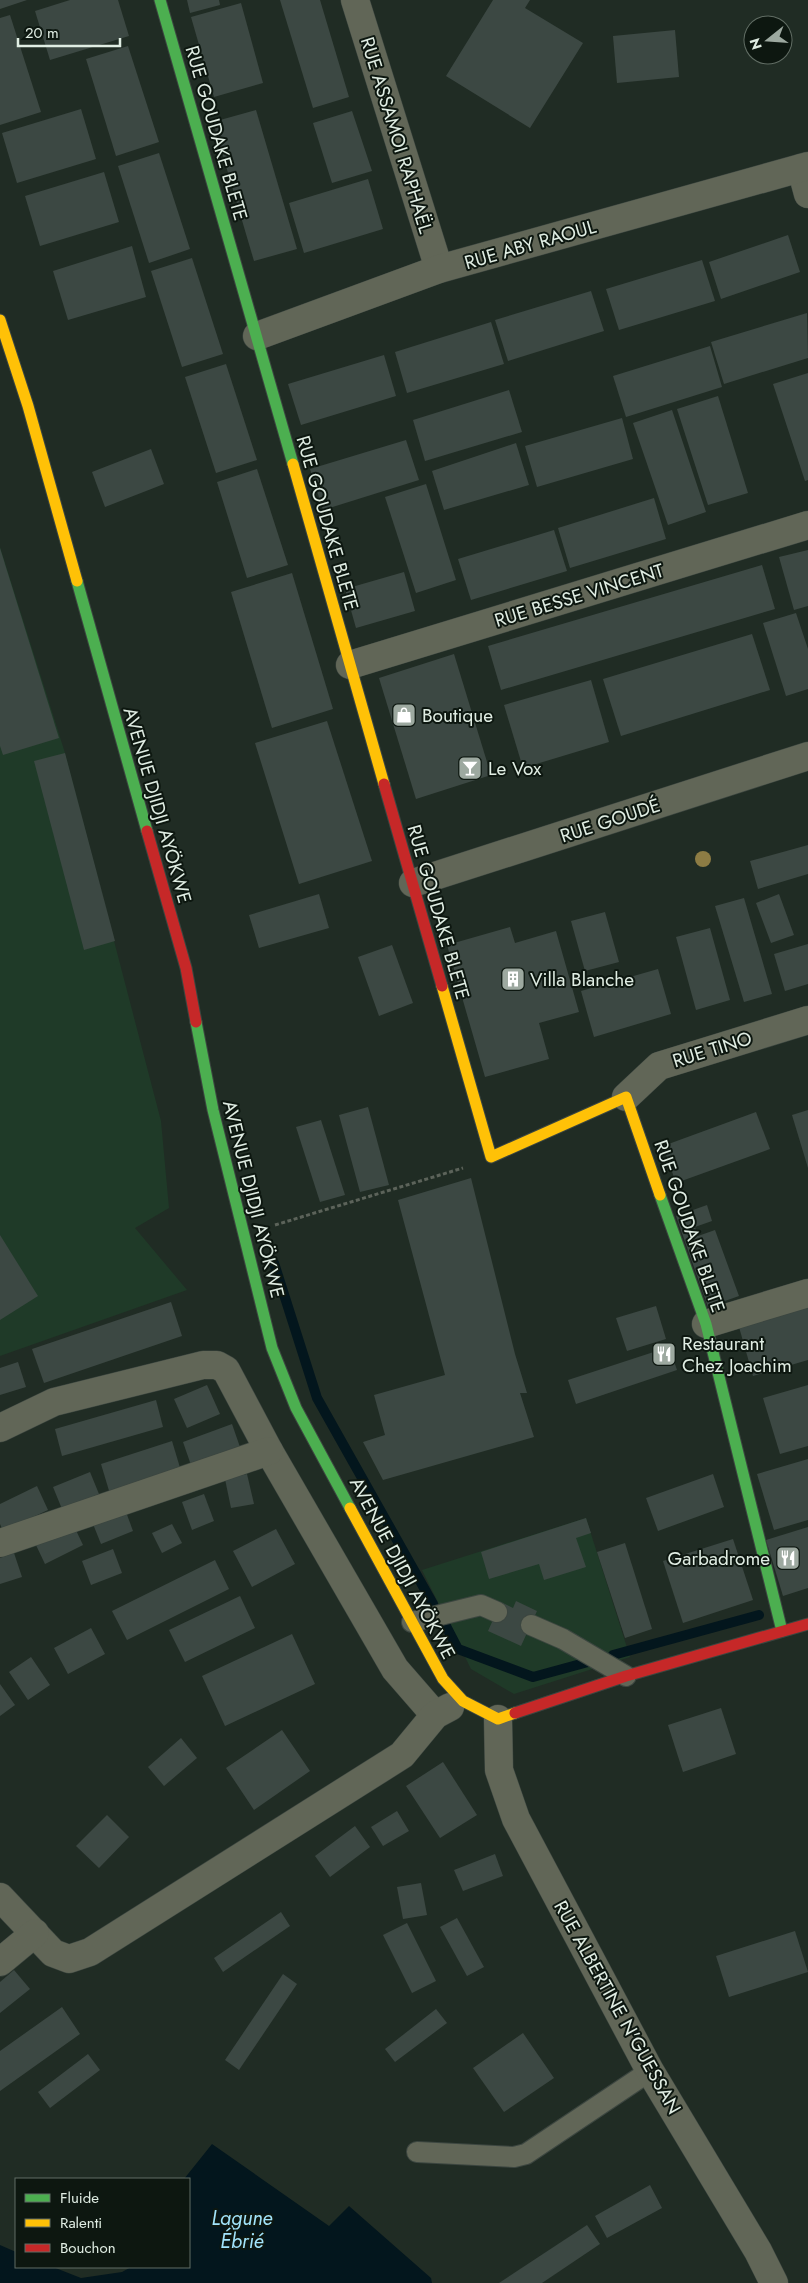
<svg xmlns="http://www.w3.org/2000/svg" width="808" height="2283" viewBox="0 0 808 2283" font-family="Jost,sans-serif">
<rect width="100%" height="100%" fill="#202c24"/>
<g fill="#1f3a28">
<path d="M 0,547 L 65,753 L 161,1121 L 169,1208 L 135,1228 L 187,1290 L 0,1356 Z"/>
<path d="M 586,1518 L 630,1657 L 514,1694 L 471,1669 L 422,1570 Z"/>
</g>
<path fill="#03161d" d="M 212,2144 L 329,2226 L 349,2206 L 431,2278 L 432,2283 L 0,2283 L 0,2245 L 16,2252 L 16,2267 L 53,2267 L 81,2278 L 122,2272 L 131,2267 L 189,2267 L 189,2179 L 184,2179 Z"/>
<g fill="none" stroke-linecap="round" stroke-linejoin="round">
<g stroke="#03161d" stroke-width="10">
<path d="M 274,1263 L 317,1398 L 433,1604"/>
<path d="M 445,1624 L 458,1649 L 533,1677 L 588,1662"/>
<path d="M 613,1655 L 759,1615"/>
</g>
</g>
<g fill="#3c4843">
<path d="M 0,0 L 27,0 L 0,9 Z"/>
<path d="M 70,0 L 118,0 L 129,36 L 50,60 L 35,11 Z"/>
<path d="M 187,0 L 219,0 L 220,5 L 190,13 Z"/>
<path d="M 280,0 L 320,0 L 349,97 L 313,108 Z"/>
<path d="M 493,0 L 530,0 L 525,8 L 583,43 L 530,128 L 446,76 Z"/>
<path d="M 241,3 L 263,83 L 214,97 L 191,17 Z"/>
<path d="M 10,15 L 41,112 L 0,125 L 0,18 Z"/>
<path d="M 675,30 L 679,77 L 617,83 L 613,36 Z"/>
<path d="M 128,46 L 159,142 L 116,156 L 86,59 Z"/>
<path d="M 81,109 L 96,159 L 17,183 L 2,133 Z"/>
<path d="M 256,110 L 297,249 L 254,261 L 213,122 Z"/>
<path d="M 352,111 L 372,171 L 332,183 L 313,123 Z"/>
<path d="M 159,153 L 190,249 L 149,263 L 118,166 Z"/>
<path d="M 104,172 L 119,222 L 40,246 L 25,196 Z"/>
<path d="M 368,179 L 383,229 L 304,253 L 289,203 Z"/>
<path d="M 788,235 L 800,272 L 721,299 L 709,262 Z"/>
<path d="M 132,246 L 146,297 L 68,320 L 53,271 Z"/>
<path d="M 192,258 L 223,354 L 182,367 L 151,271 Z"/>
<path d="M 702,260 L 715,301 L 619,330 L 606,289 Z"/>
<path d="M 591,291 L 604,331 L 508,361 L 495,320 Z"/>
<path d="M 807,313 L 808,358 L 724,384 L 711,342 Z"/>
<path d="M 491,322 L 504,364 L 407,393 L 395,352 Z"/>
<path d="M 710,346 L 722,387 L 626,417 L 613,376 Z"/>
<path d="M 384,355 L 396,396 L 301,425 L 288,384 Z"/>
<path d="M 226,364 L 257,460 L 216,473 L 185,377 Z"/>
<path d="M 808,373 L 808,480 L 805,481 L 773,384 Z"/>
<path d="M 509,390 L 522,432 L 425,461 L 413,420 Z"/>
<path d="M 718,396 L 748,493 L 708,505 L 677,409 Z"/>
<path d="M 672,410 L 706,512 L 668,525 L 633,423 Z"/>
<path d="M 622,418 L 633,459 L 537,487 L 525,446 Z"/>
<path d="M 406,440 L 419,480 L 323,510 L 310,469 Z"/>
<path d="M 516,443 L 529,485 L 444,510 L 432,471 Z"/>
<path d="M 151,449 L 164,484 L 105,507 L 92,472 Z"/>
<path d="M 257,469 L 288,565 L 247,578 L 217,482 Z"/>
<path d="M 426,484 L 456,580 L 416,593 L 385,497 Z"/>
<path d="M 654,498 L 666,539 L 570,568 L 558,528 Z"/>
<path d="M 554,530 L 567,571 L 471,600 L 458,559 Z"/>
<path d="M 0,548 L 59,738 L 3,755 L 0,746 Z"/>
<path d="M 808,550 L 808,606 L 794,610 L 779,557 Z"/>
<path d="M 762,565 L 775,609 L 501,690 L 488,646 Z"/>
<path d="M 404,572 L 415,611 L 356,628 L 345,589 Z"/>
<path d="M 292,573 L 333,709 L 272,728 L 231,592 Z"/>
<path d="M 796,613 L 808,649 L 808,689 L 786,696 L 763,623 Z"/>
<path d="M 752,634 L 770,690 L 621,736 L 603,679 Z"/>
<path d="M 454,654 L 491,775 L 416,799 L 379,678 Z"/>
<path d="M 591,680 L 609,742 L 523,768 L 504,705 Z"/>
<path d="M 327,721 L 372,861 L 299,884 L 255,743 Z"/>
<path d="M 65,753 L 115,941 L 84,950 L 34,761 Z"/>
<path d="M 808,845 L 808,874 L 758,889 L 750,861 Z"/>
<path d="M 319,894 L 329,928 L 259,948 L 249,915 Z"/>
<path d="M 779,894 L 794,935 L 771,943 L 756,903 Z"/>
<path d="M 744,898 L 772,994 L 744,1002 L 715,906 Z"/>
<path d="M 605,912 L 619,962 L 585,971 L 571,921 Z"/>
<path d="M 510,927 L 515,943 L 556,931 L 579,1012 L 539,1023 L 549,1059 L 485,1077 L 447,945 Z"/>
<path d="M 710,928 L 730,1000 L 696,1010 L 676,937 Z"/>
<path d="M 808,944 L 808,984 L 785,991 L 774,954 Z"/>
<path d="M 392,945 L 413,1003 L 379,1016 L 358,957 Z"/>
<path d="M 658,969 L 671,1014 L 594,1037 L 581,991 Z"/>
<path d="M 368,1107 L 389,1185 L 360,1192 L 339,1115 Z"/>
<path d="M 808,1110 L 808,1168 L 792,1115 Z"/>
<path d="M 756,1112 L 770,1149 L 676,1183 L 663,1146 Z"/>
<path d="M 321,1120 L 345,1195 L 320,1202 L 296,1127 Z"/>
<path d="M 471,1178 L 515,1354 L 527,1393 L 520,1393 L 534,1437 L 383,1480 L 363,1442 L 385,1435 L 374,1395 L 445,1375 L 398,1200 Z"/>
<path d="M 707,1205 L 712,1221 L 695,1227 L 698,1236 L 715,1230 L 739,1296 L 708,1307 L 676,1216 Z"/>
<path d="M 0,1235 L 38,1296 L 0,1320 Z"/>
<path d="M 808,1299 L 808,1360 L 753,1376 L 737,1320 Z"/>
<path d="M 171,1302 L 182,1336 L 44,1383 L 32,1349 Z"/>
<path d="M 656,1306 L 666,1339 L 627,1351 L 616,1318 Z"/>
<path d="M 669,1347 L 677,1370 L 576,1404 L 568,1380 Z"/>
<path d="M 18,1362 L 26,1387 L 0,1395 L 0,1368 Z"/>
<path d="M 207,1385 L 220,1414 L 187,1428 L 174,1399 Z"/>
<path d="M 808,1385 L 808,1446 L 780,1454 L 763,1398 Z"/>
<path d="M 156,1400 L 163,1427 L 62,1456 L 55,1429 Z"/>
<path d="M 232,1424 L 241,1450 L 192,1468 L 183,1442 Z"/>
<path d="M 172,1441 L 181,1471 L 110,1494 L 101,1464 Z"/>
<path d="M 808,1459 L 808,1520 L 774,1530 L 757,1474 Z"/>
<path d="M 90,1472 L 99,1494 L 62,1509 L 53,1487 Z"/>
<path d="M 247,1474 L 254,1504 L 231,1508 L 225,1479 Z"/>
<path d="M 713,1474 L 724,1507 L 658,1531 L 646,1498 Z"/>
<path d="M 37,1486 L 48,1510 L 3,1531 L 0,1524 L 0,1504 Z"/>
<path d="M 204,1494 L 214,1521 L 192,1530 L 182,1502 Z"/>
<path d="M 126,1512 L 133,1531 L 101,1544 L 93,1524 Z"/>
<path d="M 586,1518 L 591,1533 L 576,1538 L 586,1567 L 544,1580 L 539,1564 L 489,1579 L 481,1552 Z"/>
<path d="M 73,1524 L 83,1545 L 45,1564 L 35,1543 Z"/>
<path d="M 172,1524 L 182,1543 L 162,1553 L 152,1533 Z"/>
<path d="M 808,1527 L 808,1588 L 783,1596 L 766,1540 Z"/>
<path d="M 276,1529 L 295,1564 L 252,1587 L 233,1551 Z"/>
<path d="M 733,1539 L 753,1600 L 683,1623 L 663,1561 Z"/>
<path d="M 625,1543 L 652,1629 L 625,1638 L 597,1552 Z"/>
<path d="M 113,1549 L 122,1573 L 91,1585 L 82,1561 Z"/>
<path d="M 14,1553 L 22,1577 L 0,1584 L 0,1558 Z"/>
<path d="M 215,1560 L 229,1589 L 127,1640 L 112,1611 Z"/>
<path d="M 240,1596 L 255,1628 L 185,1662 L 169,1630 Z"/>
<path d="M 516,1601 L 537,1611 L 521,1646 L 488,1631 L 501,1602 L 513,1608 Z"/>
<path d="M 91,1628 L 105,1654 L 68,1674 L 54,1648 Z"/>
<path d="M 292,1634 L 315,1684 L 225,1726 L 202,1676 Z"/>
<path d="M 31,1657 L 50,1685 L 28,1700 L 9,1672 Z"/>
<path d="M 0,1684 L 15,1705 L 0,1716 Z"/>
<path d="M 721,1708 L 736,1754 L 683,1772 L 668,1725 Z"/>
<path d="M 282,1730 L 310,1771 L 254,1810 L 226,1768 Z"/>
<path d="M 181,1738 L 197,1758 L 164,1786 L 148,1767 Z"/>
<path d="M 443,1762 L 477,1815 L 440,1838 L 406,1786 Z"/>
<path d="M 397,1811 L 409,1831 L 383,1846 L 371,1827 Z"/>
<path d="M 107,1815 L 129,1837 L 99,1868 L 76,1846 Z"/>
<path d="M 355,1826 L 370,1847 L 330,1877 L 315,1856 Z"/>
<path d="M 495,1854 L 503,1876 L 463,1891 L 454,1870 Z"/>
<path d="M 421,1883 L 427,1915 L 403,1919 L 397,1887 Z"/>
<path d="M 281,1912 L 290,1926 L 223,1972 L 214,1958 Z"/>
<path d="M 457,1918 L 484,1967 L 467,1976 L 440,1927 Z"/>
<path d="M 407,1923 L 436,1981 L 412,1993 L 383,1935 Z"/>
<path d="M 795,1931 L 808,1972 L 729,1997 L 716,1956 Z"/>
<path d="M 14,1970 L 30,1989 L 0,2013 L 0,1982 Z"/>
<path d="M 283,1974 L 297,1984 L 239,2070 L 225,2060 Z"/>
<path d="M 62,2007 L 80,2034 L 0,2091 L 0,2051 Z"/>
<path d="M 436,2009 L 447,2023 L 395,2062 L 385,2049 Z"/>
<path d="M 523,2033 L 554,2078 L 504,2112 L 473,2068 Z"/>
<path d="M 88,2054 L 100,2070 L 50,2108 L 38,2092 Z"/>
<path d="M 650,2185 L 662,2208 L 607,2238 L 595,2216 Z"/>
<path d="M 587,2225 L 600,2244 L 542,2283 L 499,2283 Z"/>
</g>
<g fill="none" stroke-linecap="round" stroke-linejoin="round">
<g stroke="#3c4640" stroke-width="22">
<g id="lane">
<path d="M 412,1622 L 481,1605 L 497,1612"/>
<path d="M 531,1625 L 563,1639 L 626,1676"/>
<path d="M 417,2152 L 514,2157 L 526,2154 L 650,2071"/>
</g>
</g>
<g stroke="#3c4640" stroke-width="29">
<g id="street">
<path d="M 355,0 L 439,269"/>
<path d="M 801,168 L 808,194"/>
<path d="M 257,336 L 439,269 L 808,166"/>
<path d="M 350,665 L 808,525"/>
<path d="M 413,883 L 808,756"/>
<path d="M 626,1097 L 659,1066 L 808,1020"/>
<path d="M 706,1324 L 808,1293"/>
<path d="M 0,1428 L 54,1402 L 203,1365 L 217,1365 L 226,1370 L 269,1451 L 395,1669 L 435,1715"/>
<path d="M 0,1543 L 269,1451"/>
<path d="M 498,1719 L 499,1770 L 516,1819 L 650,2071 L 758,2251 L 774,2283"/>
<path d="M 0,1897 L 53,1953 L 69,1959 L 90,1952 L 402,1755 L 435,1715 L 450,1707"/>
<path d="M 0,1962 L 35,1933"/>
</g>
</g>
<g stroke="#3c4640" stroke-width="13">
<g id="fast">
<path d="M 160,0 L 293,464"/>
<path d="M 77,581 L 147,831"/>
<path d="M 196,1022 L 213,1110 L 272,1348 L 296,1408 L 350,1508"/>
<path d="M 660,1195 L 706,1324 L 782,1631"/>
</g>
</g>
<g stroke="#3c4640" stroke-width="13">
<g id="slow">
<path d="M 0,320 L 28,406 L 77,581"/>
<path d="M 293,464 L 384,784"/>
<path d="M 442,986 L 491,1157 L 626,1097 L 660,1195"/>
<path d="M 350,1508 L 443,1679 L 463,1701 L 498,1719 L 515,1713"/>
</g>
</g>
<g stroke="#3c4640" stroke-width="13">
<g id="jam">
<path d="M 384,784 L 442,986"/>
<path d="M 147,831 L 186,968 L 196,1022"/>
<path d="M 515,1713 L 626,1676 L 808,1624"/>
</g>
</g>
<path stroke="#5c635a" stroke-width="3" stroke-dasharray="4 2.5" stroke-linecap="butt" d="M 275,1225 L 463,1168"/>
<use href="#lane" stroke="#616657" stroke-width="20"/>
<use href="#street" stroke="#616657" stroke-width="28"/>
<use href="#fast" stroke="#4caf50" stroke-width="11"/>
<use href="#slow" stroke="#ffc107" stroke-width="11"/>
<use href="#jam" stroke="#c62828" stroke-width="11"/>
</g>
<circle fill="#8d7c44" cx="703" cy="859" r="8"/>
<defs>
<g id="shop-square" transform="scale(1.25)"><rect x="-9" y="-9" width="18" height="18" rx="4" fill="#9da9a0" stroke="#0d1710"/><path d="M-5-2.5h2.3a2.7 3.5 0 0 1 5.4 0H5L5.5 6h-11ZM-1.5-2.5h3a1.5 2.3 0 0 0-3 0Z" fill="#fff"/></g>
<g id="bar-square" transform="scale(1.25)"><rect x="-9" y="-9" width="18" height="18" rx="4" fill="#9da9a0" stroke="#0d1710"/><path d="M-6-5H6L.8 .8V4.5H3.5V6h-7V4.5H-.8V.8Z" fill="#fff"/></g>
<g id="building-square" transform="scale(1.25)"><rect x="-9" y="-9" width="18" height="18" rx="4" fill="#9da9a0" stroke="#0d1710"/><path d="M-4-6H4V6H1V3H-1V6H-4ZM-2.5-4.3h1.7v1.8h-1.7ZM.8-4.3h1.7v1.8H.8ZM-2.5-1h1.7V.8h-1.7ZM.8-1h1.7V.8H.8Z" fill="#fff"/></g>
<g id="restaurant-square" transform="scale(1.25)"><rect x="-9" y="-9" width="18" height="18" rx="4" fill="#9da9a0" stroke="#0d1710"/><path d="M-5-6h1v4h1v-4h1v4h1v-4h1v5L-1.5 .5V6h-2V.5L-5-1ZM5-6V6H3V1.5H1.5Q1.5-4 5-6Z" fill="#fff"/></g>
</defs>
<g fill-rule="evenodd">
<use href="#shop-square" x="404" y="715"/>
<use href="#bar-square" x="470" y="768"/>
<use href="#building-square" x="513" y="979"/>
<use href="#restaurant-square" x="664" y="1354"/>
<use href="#restaurant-square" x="788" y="1558"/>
</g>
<g text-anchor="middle" stroke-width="4" stroke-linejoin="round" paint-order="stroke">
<g font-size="19" fill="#e0ede3" stroke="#0d1710">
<text transform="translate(217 133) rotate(74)" y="7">RUE GOUDAKE BLETE</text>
<text transform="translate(397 135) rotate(73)" y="7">RUE ASSAMOI RAPHAËL</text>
<text transform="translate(530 244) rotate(-16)" y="7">RUE ABY RAOUL</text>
<text transform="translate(328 523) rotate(74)" y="7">RUE GOUDAKE BLETE</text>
<text transform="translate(579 595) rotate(-17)" y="7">RUE BESSE VINCENT</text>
<text transform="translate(158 805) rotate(74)" y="7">AVENUE DJIDJI AYÖKWE</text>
<text transform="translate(610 820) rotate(-18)" y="7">RUE GOUDÉ</text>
<text transform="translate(439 912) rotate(74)" y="7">RUE GOUDAKE BLETE</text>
<text transform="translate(712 1049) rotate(-17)" y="7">RUE TINO</text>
<text transform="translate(254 1199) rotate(76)" y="7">AVENUE DJIDJI AYÖKWE</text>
<text transform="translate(690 1226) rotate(71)" y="7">RUE GOUDAKE BLETE</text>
<text transform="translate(403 1568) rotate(62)" y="7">AVENUE DJIDJI AYÖKWE</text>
<text transform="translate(618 2007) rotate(61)" y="7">RUE ALBERTINE N'GUESSAN</text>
</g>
<g font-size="19" fill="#e0ede3" stroke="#0d1710" text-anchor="start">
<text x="422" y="722">Boutique</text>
<text x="488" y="775">Le Vox</text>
<text x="530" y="986">Villa Blanche</text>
<text x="682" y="1350">Restaurant<tspan x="682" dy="22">Chez Joachim</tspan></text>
<text x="770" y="1565" text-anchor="end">Garbadrome</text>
</g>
<g font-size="20" font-style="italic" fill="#a2e4fb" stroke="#0d1710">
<text x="242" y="2225">Lagune<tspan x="242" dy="23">Ébrié</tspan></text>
</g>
</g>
<rect x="15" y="2178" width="175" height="90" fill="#0d1710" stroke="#616d64"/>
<rect x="25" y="2194" width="25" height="8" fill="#4caf50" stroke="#616d64"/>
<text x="60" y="2203" font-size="15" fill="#e0ede3">Fluide</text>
<rect x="25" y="2219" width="25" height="8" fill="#ffc107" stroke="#616d64"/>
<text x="60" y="2228" font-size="15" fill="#e0ede3">Ralenti</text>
<rect x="25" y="2244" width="25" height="8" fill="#c62828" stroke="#616d64"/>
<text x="60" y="2253" font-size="15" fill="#e0ede3">Bouchon</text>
<g transform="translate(768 40) rotate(253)"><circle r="24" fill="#0d1710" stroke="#616d64"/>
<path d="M0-4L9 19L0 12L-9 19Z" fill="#9da9a0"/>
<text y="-8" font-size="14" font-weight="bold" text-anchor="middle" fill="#e0ede3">N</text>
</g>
<path d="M18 38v8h102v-8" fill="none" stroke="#e0ede3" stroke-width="2.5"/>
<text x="25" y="38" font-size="15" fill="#e0ede3" stroke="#0d1710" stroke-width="4" paint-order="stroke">20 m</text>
</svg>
